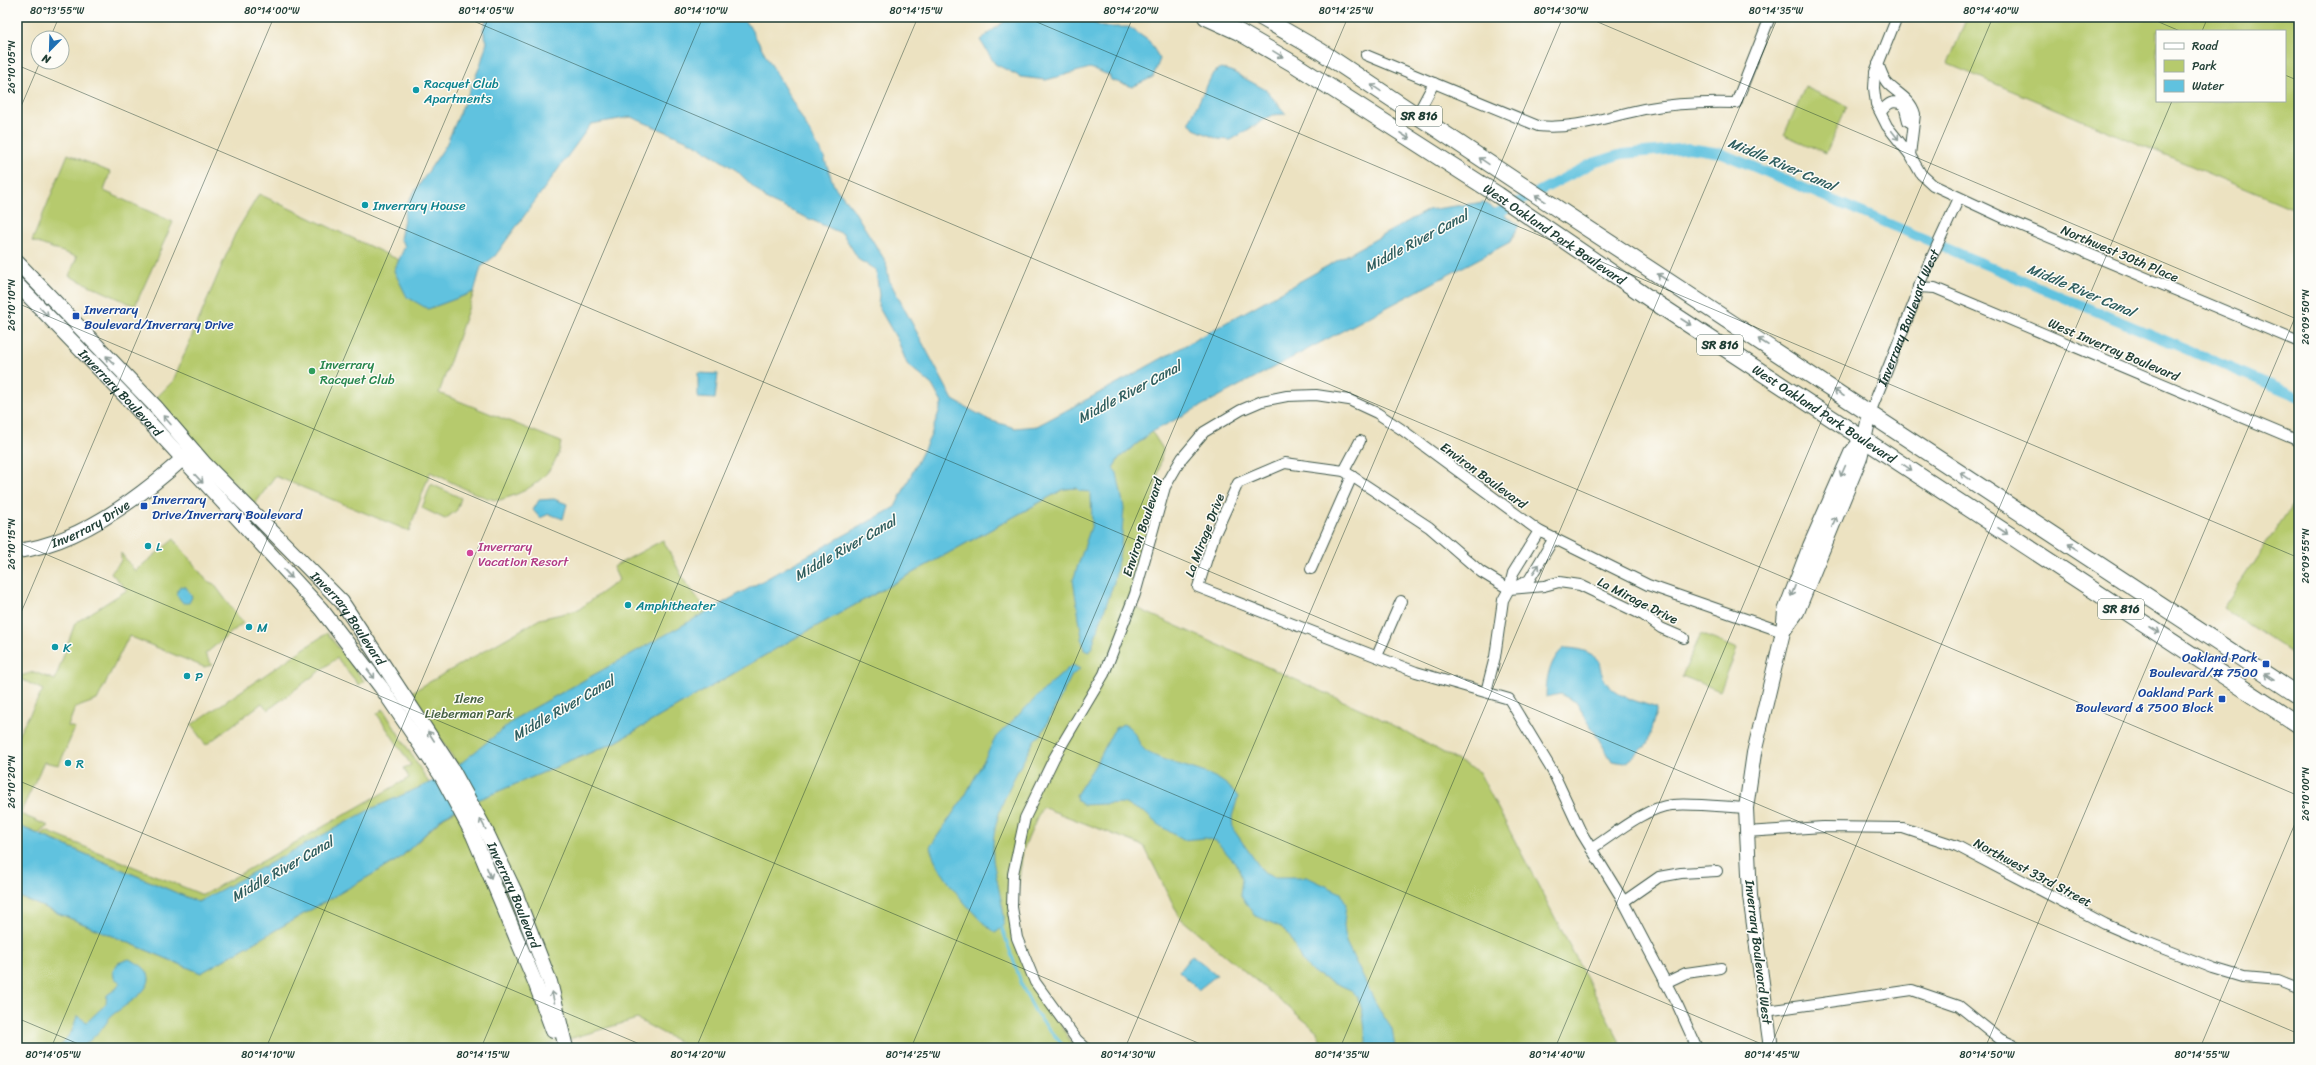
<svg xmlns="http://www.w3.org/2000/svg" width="2316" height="1065" viewBox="0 0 2316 1065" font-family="Sriracha,sans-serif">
<rect width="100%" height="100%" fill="#fdfcf7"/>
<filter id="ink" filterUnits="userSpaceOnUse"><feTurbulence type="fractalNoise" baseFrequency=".025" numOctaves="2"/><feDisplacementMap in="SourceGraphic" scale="8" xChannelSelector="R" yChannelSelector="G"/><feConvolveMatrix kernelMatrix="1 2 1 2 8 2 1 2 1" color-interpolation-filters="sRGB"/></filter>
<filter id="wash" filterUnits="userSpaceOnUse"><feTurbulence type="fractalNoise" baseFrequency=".012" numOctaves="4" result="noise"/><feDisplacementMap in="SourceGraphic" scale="16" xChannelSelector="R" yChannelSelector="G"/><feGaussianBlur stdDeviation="0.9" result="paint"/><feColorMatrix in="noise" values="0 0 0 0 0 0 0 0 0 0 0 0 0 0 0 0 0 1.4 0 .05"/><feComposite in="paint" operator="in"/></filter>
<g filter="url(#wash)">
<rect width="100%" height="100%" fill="#ece2c1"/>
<g fill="#b6ca6d" stroke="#6a8450" fill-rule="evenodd">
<path d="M 1967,17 L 2299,17 L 2299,211 L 1948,64 ZM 2157,31 L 2285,31 L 2285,101 L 2157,101 Z"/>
<path d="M 1805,87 L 1847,106 L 1826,153 L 1784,135 Z"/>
<path d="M 68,154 L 110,172 L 104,191 L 173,222 L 135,306 L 69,276 L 77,257 L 32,241 Z"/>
<path d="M 259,194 L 399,260 L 394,271 L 428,309 L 474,292 L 439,393 L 561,442 C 557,471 533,490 506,498 C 503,499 499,501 495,500 C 473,495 451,481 430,472 L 409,531 L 275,476 L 255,504 L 211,459 L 156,398 L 173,381 L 235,234 Z"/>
<path d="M 1152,432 L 1163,449 L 1132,606 L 1370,713 L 1479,772 L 1623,1048 L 1323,1048 L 1317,1031 L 1180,918 L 1144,846 L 1042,807 L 1023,850 L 1012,936 L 1074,1048 L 690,1048 L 637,1019 L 545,1046 L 545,1048 L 17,1048 L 17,896 L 201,973 L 399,859 L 444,817 L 477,800 L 616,742 L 779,647 L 1064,489 L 1077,488 L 1113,468 L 1119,458 Z"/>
<path d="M 431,484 L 461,498 L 457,510 L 445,519 L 422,508 Z"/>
<path d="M 2299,495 L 2299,658 L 2223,608 Z"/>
<path d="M 174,539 L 207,581 L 214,584 L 243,623 L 205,654 L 212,665 L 204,667 L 129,636 L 97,700 L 75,708 L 68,726 L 75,728 L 59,765 L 44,762 L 20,814 L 49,826 L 38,834 L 17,825 L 17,737 L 43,690 L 17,677 L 34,672 L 55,680 L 75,623 L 127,590 L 111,573 L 121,561 L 121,553 L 135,571 Z"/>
<path d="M 663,540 L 684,580 L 708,612 L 518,717 L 460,769 L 412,692 L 540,619 L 578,610 L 619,580 L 613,567 Z"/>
<path d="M 327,633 L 364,681 L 359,685 L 337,658 L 268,710 L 262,703 L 206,745 L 191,725 Z"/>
<path d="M 1701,634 L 1737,649 L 1720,691 L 1682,676 Z"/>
<path d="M 383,709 L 429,783 L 198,902 L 41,835 L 46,831 L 203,895 L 409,778 L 404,768 L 411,765 L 377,714 Z"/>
</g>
<g fill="#60c2df" stroke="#40808a">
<path d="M 487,17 L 739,17 L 748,24 L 824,157 L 834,186 L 853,209 L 886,262 L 889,280 L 953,400 L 989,420 L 1015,428 L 1037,426 L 1114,385 L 1428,210 L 1484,202 L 1519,225 L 1510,242 L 1152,432 L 1119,458 L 1113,468 L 1117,473 L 1124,508 L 1121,545 L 1114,582 L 1090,652 L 1084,650 L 1073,580 L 1092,524 L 1091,495 L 1090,492 L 1080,491 L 1077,488 L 1064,489 L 779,647 L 616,742 L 461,807 L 443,817 L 399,859 L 201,973 L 17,896 L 17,825 L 198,902 L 371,809 L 445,776 L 518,717 L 895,507 L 931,435 L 942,403 L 932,385 L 907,364 L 898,341 L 878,306 L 879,295 L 876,270 L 859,260 L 843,234 L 767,200 L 736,170 L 693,143 L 631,117 L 591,124 L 495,256 L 481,267 L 474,292 L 428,309 L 407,297 L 394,271 L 405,246 L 400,239 L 407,203 L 446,145 L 480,66 L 487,42 L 483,30 Z"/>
<path d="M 1010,17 L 1081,17 L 1103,27 L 1129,27 L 1149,41 L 1160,59 L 1153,77 L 1132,87 L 1111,80 L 1109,75 L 1090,68 L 1046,80 L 1021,77 L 995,64 L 980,40 Z"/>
<path d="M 1221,68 L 1233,72 L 1266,90 L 1286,114 L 1272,115 L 1231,140 L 1218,139 L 1194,129 L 1189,122 L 1213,73 Z"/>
<path d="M 698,373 L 718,374 L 715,399 L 698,398 Z"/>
<path d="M 554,499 L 567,504 L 563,519 L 549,514 L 540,518 L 533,510 L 539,500 Z"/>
<path d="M 180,586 L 186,587 L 192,597 L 189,603 L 183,603 L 176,594 Z"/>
<path d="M 1564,648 C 1578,648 1589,651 1599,660 C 1602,695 1628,698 1657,708 L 1647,745 L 1625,763 L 1612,761 L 1576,702 L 1560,694 L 1546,697 C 1546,679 1550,659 1564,648 Z"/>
<path d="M 1073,665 L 1080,669 L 1072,675 L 1041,735 L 1035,739 C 1015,777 990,814 993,859 C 994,869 1006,918 1004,921 C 1003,927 1000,930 995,933 C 975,918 936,872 930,847 L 966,794 L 996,737 L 1050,684 C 1059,678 1064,670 1073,665 Z"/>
<path d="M 1123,724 C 1138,729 1136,746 1149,753 C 1178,769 1219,768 1238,797 L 1232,817 L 1233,829 L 1264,873 L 1273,877 L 1307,877 L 1341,893 L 1346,904 L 1344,925 L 1346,942 L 1378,1008 L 1392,1029 L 1395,1048 L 1367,1048 L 1363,1014 L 1360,1003 L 1353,991 L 1313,973 L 1302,961 L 1289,935 L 1281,927 L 1254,915 L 1240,894 L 1242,879 L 1238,866 L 1216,841 L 1205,838 L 1183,840 L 1157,824 L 1145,813 L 1123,803 L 1083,805 L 1077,800 L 1076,795 L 1099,759 L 1112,733 L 1116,728 Z"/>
<path d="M 1192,955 L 1217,975 L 1198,990 L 1179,971 Z"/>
<path d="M 129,959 C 175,979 130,1001 111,1016 C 108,1019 107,1023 104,1026 C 97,1034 89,1041 82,1048 L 59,1048 L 72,1031 L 77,1016 L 87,1022 L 106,1004 L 107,995 L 117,988 L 120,982 L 114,978 L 113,971 L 118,963 Z"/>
</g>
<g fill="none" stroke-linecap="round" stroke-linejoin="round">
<path stroke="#60c2df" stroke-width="3" d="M 1002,928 L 1023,988 L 1037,1015 L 1065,1048"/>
<path stroke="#60c2df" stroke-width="10" d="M 1488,218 L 1593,163 L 1622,154 L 1689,148 L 1721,153 L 2299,397"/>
</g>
</g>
<g filter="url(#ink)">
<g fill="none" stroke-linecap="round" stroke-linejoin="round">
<g stroke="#3e5649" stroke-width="12">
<g id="street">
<path d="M 1897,17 L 1875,72 L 1874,88 L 1876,104 L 1887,126 L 1910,155 L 1921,174 L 1933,185 L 2006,219 L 2299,342"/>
<path d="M 1366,55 L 1538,126 C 1574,130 1609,116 1644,109 C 1676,103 1703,102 1736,103 L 1770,17"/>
<path d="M 1878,64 C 1881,70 1883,79 1888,84 C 1898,94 1911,99 1915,114 L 1910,155"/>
<path d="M 1881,112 C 1888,103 1893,99 1904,105 L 1908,121 L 1913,124"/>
<path d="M 1417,115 L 1434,83"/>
<path d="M 1918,287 L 1935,288 L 2299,441"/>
<path id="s1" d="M 1870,413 L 1915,300 L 1918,287 L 1959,198"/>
<path d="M 1344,471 L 1360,441"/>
<path d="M 1311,569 L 1352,476"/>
<path d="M 1513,588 L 1529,580 L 1554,538"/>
<path d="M 1684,638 L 1661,628 L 1643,615 L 1580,585 L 1559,582 L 1544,586 L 1509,589 L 1481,572 L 1429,527 L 1344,471 L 1285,463 L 1238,483 L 1214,536 L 1198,587 L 1416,672 L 1509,699 L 1553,772 L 1581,832 L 1621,897 L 1678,1006 L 1697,1048"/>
<path d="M 1377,656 L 1401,601"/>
<path d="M 1486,692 L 1495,657 L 1503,600 L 1509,589 L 1513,573 L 1539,531"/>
<path d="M 1746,832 L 1823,827 L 1903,828 L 1957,846 L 2105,924 L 2149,943 L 2213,968 L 2243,977 L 2279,980 L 2299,988"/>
<path d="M 1591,849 C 1613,835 1646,807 1672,805 C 1692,803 1725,807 1746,808"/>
<path d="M 1623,902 L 1659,877 L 1681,873 L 1717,871"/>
<path d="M 1665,983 L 1686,973 L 1721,968"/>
<path d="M 1766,1011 L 1912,990 L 1959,1006 L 2000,1039 L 2020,1048"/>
<path d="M 1086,1048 L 1077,1040 L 1035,982 L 1017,938 L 1012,907 L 1013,874 L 1025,818 L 1054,758 L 1104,674 L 1135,594 L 1165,487 L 1176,468 L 1182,458 L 1204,432 L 1241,410 L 1262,401 L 1287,396 L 1316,395 L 1349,400 L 1377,413 L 1401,429 L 1539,531 L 1648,585 L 1783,632"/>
</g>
</g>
<g stroke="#3e5649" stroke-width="16">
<g id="secondary">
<path id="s2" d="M 17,262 L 155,406 L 205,464 L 342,602 L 452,769 L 485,829 L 515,892 L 550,982 L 566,1048"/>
<path id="s3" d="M 17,284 L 127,398 L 321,609 L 381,687 L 442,777 L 473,835 L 535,982 L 553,1031"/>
<path id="s4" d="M 17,551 C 79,544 143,495 188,454"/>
<path d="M 1784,630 L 1797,612 L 1860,458 L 1870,413"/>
<path d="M 1771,1048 L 1750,896 L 1746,808 L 1754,753 L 1783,632 L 1785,611 L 1810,546 L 1851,453 L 1863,438"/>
</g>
</g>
<g stroke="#3e5649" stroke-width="18">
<g id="primary">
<path id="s5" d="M 1206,17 L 1239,32 L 1294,64 L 1498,195 L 1653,301 L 2299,725"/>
<path d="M 1261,17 L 1320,51 L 1517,182 L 2299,696"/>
</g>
</g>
<use href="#street" stroke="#fff" stroke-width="10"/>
<use href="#secondary" stroke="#fff" stroke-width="14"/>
<use href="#primary" stroke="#fff" stroke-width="16"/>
</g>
<defs><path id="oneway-shaft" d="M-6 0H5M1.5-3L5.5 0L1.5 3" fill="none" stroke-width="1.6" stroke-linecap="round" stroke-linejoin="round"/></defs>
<g stroke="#8f9e9a">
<use href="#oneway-shaft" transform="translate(1278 54) rotate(31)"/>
<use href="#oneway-shaft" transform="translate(1376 88) rotate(-146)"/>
<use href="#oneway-shaft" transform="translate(1895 135) rotate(52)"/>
<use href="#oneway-shaft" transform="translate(1405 136) rotate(33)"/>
<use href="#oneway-shaft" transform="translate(1484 161) rotate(-146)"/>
<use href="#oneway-shaft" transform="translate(1540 198) rotate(-147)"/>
<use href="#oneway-shaft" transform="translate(1662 277) rotate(-147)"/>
<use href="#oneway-shaft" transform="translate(44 312) rotate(46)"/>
<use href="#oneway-shaft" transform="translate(1686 322) rotate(33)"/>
<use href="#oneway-shaft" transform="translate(1763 342) rotate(-147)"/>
<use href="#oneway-shaft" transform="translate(110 360) rotate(-134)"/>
<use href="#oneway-shaft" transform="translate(1839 393) rotate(-147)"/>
<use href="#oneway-shaft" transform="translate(167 420) rotate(-131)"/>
<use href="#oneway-shaft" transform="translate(1907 467) rotate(34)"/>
<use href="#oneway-shaft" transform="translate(1843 471) rotate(114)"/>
<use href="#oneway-shaft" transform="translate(1965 476) rotate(-146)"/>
<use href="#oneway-shaft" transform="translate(199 479) rotate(47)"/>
<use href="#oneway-shaft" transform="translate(1834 522) rotate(-68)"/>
<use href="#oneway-shaft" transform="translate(2003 531) rotate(33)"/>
<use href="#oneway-shaft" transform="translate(2073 547) rotate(-147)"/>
<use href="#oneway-shaft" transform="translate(1536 569) rotate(-56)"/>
<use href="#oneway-shaft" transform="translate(288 574) rotate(47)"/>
<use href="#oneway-shaft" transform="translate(1793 591) rotate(111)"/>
<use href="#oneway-shaft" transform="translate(2155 630) rotate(33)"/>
<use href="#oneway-shaft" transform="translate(371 674) rotate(52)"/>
<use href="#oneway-shaft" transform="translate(2269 676) rotate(-147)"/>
<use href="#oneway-shaft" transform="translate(431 736) rotate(-123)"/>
<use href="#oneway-shaft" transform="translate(483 824) rotate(-117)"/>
<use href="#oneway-shaft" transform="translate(489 873) rotate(68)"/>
<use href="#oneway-shaft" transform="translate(553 997) rotate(-104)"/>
</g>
</g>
<path fill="none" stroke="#1f3d34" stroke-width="1" stroke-opacity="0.45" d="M 464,17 L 2299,796M 1025,17 L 2299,558M 1586,17 L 2299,320M 2147,17 L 2180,31M 2202,31 L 2208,17M 50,38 L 59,17M 17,65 L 2299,1034M 2285,75 L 2299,81M 17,116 L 40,62M 17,303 L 1771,1048M 17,542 L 1210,1048M 17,622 L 274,17M 17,780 L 649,1048M 17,1018 L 88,1048M 51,1048 L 489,17M 266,1048 L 703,17M 481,1048 L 918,17M 696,1048 L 1133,17M 911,1048 L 1348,17M 1125,1048 L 1563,17M 1340,1048 L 1778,17M 1555,1048 L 1993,17M 1770,1048 L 2172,101M 1985,1048 L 2299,308M 2200,1048 L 2299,814"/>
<g fill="#0f9aa8" stroke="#fdfcf7" stroke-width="1.5">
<circle cx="416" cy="90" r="4"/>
<circle cx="365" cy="205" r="4"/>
<circle cx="148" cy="546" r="4"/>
<circle cx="628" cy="605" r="4"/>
<circle cx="249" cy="627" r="4"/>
<circle cx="55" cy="647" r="4"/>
<circle cx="187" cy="676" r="4"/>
<circle cx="68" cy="763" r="4"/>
</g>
<g fill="#1a4fb4" stroke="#fdfcf7" stroke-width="1.5">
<rect x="72" y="312" width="8" height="8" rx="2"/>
<rect x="140" y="502" width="8" height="8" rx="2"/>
<rect x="2262" y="660" width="8" height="8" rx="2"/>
<rect x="2218" y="695" width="8" height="8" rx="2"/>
</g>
<circle fill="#2e9e5b" stroke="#fdfcf7" stroke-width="1.5" cx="312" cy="371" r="4"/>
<circle fill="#d1479c" stroke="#fdfcf7" stroke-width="1.5" cx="470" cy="553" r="4"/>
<g text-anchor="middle" stroke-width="3" stroke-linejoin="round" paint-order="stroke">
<g fill="#fdfcf7" stroke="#62766e" stroke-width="1">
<rect x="1396" y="106" width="46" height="20" rx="3"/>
<rect x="1697" y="335" width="46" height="20" rx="3"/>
<rect x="2098" y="599" width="46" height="20" rx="3"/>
</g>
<g font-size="12" font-weight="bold" fill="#1f3d34">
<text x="1419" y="120">SR 816</text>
<text x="1720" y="349">SR 816</text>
<text x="2121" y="613">SR 816</text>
</g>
<g font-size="13" fill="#0d838f" stroke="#fdfcf7" text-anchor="start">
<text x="424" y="88">Racquet Club<tspan x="424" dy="15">Apartments</tspan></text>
<text x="373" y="210">Inverrary House</text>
<text x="156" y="551">L</text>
<text x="636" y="610">Amphitheater</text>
<text x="257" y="632">M</text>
<text x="63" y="652">K</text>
<text x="195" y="681">P</text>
<text x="76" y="768">R</text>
</g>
<g font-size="13" fill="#1f3d34" stroke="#fdfcf7">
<text dy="5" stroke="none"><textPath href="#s5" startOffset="411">West Oakland Park Boulevard</textPath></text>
<text transform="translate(2120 253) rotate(23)" y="5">Northwest 30th Place</text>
<text dy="5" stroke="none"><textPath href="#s1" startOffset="103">Inverrary Boulevard West</textPath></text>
<text transform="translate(2114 349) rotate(23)" y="5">West Inverray Boulevard</text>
<text dy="5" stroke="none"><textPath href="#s3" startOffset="150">Inverrary Boulevard</textPath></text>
<text dy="5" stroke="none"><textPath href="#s5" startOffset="735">West Oakland Park Boulevard</textPath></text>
<text transform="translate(1484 475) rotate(36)" y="5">Environ Boulevard</text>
<text dy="5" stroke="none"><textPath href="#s4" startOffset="79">Inverrary Drive</textPath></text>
<text transform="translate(1142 527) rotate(-72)" y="5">Environ Boulevard</text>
<text transform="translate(1204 535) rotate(-69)" y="5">La Mirage Drive</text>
<text transform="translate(1638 600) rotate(27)" y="5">La Mirage Drive</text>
<text dy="5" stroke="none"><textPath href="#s2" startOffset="487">Inverrary Boulevard</textPath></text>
<text transform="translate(2033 872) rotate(28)" y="5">Northwest 33rd Street</text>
<text dy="5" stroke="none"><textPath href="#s2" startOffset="811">Inverrary Boulevard</textPath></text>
<text transform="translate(1759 952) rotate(83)" y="5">Inverrary Boulevard West</text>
</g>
<g font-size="13" fill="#164399" stroke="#fdfcf7" text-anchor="start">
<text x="84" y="314">Inverrary<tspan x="84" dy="15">Boulevard/Inverrary Drive</tspan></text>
<text x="152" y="504">Inverrary<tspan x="152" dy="15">Drive/Inverrary Boulevard</tspan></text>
<text x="2258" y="662" text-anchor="end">Oakland Park<tspan x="2258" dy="15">Boulevard/# 7500</tspan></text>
<text x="2214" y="697" text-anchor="end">Oakland Park<tspan x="2214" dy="15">Boulevard &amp; 7500 Block</tspan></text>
</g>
<g font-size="13" fill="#27864d" stroke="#fdfcf7" text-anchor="start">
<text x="320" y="369">Inverrary<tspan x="320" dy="15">Racquet Club</tspan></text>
</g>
<g font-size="13" fill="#b23c85" stroke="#fdfcf7" text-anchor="start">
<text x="478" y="551">Inverrary<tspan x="478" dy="15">Vacation Resort</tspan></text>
</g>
<g font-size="13" fill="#456042" stroke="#fdfcf7">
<text x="469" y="703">Ilene<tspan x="469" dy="15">Lieberman Park</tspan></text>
</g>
<g font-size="14" font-style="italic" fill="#2f5e5f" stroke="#fdfcf7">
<text transform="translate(1782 164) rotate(23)" y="5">Middle River Canal</text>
<text transform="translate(1416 241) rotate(-28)" y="5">Middle River Canal</text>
<text transform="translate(2081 290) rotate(23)" y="5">Middle River Canal</text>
<text transform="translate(1129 392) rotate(-28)" y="5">Middle River Canal</text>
<text transform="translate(845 548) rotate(-30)" y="5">Middle River Canal</text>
<text transform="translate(563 708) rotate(-30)" y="5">Middle River Canal</text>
<text transform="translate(282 869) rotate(-30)" y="5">Middle River Canal</text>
</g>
</g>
<rect width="2316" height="1065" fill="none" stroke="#fdfcf7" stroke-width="44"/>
<rect x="2156" y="30" width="130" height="72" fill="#fdfcf7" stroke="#a4b0a9"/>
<rect x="2164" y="43" width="20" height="6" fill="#ffffff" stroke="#a4b0a9"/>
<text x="2192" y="50" font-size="12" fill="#1f3d34">Road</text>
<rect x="2164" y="60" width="20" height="12" fill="#b6ca6d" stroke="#a4b0a9"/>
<text x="2192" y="70" font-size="12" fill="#1f3d34">Park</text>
<rect x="2164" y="80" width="20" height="12" fill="#60c2df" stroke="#a4b0a9"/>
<text x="2192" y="90" font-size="12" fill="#1f3d34">Water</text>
<g transform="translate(50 50) rotate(203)"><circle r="19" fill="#fdfcf7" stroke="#a4b0a9"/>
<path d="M0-3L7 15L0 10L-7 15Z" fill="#1f6fb2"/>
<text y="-6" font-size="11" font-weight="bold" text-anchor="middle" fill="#1f3d34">N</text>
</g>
<rect x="22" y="22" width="2272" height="1021" fill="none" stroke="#1f3d34" stroke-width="1.5"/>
<g font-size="10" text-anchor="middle" fill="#1f3d34">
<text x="57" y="14">80°13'55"W</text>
<text x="272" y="14">80°14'00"W</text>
<text x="486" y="14">80°14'05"W</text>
<text x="701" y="14">80°14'10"W</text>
<text x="916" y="14">80°14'15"W</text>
<text x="1131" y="14">80°14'20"W</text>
<text x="1346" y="14">80°14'25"W</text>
<text x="1561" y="14">80°14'30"W</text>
<text x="1776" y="14">80°14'35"W</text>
<text x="1991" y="14">80°14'40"W</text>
<text transform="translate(11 67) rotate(-90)" y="4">26°10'05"N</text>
<text transform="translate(11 305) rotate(-90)" y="4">26°10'10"N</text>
<text transform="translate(2305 317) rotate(-90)" y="4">26°09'50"N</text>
<text transform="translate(11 544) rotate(-90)" y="4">26°10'15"N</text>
<text transform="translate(2305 556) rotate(-90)" y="4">26°09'55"N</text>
<text transform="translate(11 782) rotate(-90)" y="4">26°10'20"N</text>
<text transform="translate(2305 794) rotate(-90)" y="4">26°10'00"N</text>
<text x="53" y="1058">80°14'05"W</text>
<text x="268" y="1058">80°14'10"W</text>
<text x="483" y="1058">80°14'15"W</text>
<text x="698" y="1058">80°14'20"W</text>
<text x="913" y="1058">80°14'25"W</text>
<text x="1128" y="1058">80°14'30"W</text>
<text x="1342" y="1058">80°14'35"W</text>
<text x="1557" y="1058">80°14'40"W</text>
<text x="1772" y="1058">80°14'45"W</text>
<text x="1987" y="1058">80°14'50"W</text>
<text x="2202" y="1058">80°14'55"W</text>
</g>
</svg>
